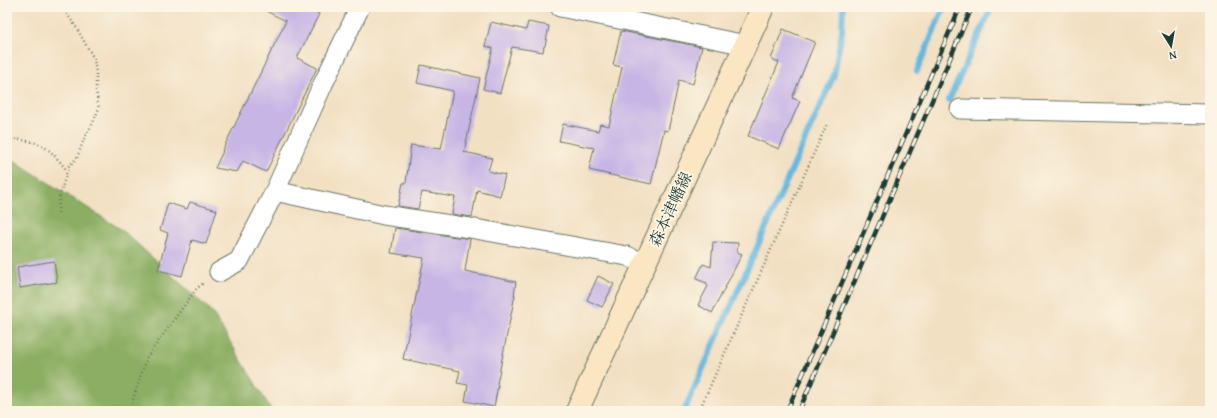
<svg xmlns="http://www.w3.org/2000/svg" width="1217" height="418" viewBox="0 0 1217 418" font-family="'Gentium Book Plus','Noto Serif JP',serif">
<rect width="100%" height="100%" fill="#fcf5e5"/>
<filter id="ink" filterUnits="userSpaceOnUse"><feTurbulence type="fractalNoise" baseFrequency=".025" numOctaves="2"/><feDisplacementMap in="SourceGraphic" scale="8" xChannelSelector="R" yChannelSelector="G"/><feConvolveMatrix kernelMatrix="1 2 1 2 8 2 1 2 1" color-interpolation-filters="sRGB"/></filter>
<filter id="wash" filterUnits="userSpaceOnUse"><feTurbulence type="fractalNoise" baseFrequency=".012" numOctaves="4" result="noise"/><feDisplacementMap in="SourceGraphic" scale="16" xChannelSelector="R" yChannelSelector="G"/><feGaussianBlur stdDeviation="0.9" result="paint"/><feColorMatrix in="noise" values="0 0 0 0 0 0 0 0 0 0 0 0 0 0 0 0 0 1.4 0 .05"/><feComposite in="paint" operator="in"/></filter>
<g filter="url(#wash)">
<rect width="100%" height="100%" fill="#f2e0c2"/>
<path fill="#8bae62" stroke="#55764b" d="M 7,156 L 122,230 L 212,312 L 272,411 L 7,411 Z"/>
<g fill="none" stroke-linecap="round" stroke-linejoin="round">
<g stroke="#65b8e1" stroke-width="6">
<path d="M 917,71 L 944,7"/>
<path d="M 949,100 L 992,7"/>
<path d="M 684,411 L 834,75 L 842,31 L 843,7"/>
</g>
</g>
<g id="blocks">
<g fill="#c7b5e6">
<path d="M 258,7 L 318,7 L 316,12 L 319,14 L 297,58 L 317,68 L 266,172 L 243,161 L 237,172 L 215,168 L 223,151 L 222,151 L 286,21 Z"/>
<path d="M 491,22 L 526,30 L 528,22 L 549,26 L 545,46 L 544,46 L 543,52 L 512,47 L 500,93 L 483,89 L 493,48 L 485,46 Z"/>
<path d="M 783,29 L 815,42 L 792,98 L 800,101 L 779,149 L 748,136 L 779,62 L 771,59 Z"/>
<path d="M 621,31 L 702,47 L 693,84 L 679,80 L 668,131 L 664,130 L 651,184 L 589,170 L 594,148 L 559,141 L 563,124 L 598,131 L 600,124 L 609,126 L 622,67 L 613,65 Z"/>
<path d="M 421,65 L 480,78 L 464,152 L 492,158 L 488,171 L 505,175 L 500,196 L 477,190 L 472,217 L 452,214 L 455,197 L 422,192 L 418,209 L 398,206 L 403,183 L 406,183 L 411,145 L 441,149 L 453,91 L 417,83 Z"/>
<path d="M 190,202 L 217,210 L 206,244 L 192,240 L 182,276 L 158,270 L 168,233 L 160,230 L 168,203 L 187,209 Z"/>
<path d="M 395,228 L 470,239 L 465,271 L 516,282 L 514,295 L 515,295 L 497,384 L 498,385 L 494,407 L 465,401 L 468,385 L 457,383 L 460,371 L 403,359 L 424,258 L 391,253 Z"/>
<path d="M 713,242 L 738,243 L 737,252 L 742,254 L 712,313 L 698,305 L 708,286 L 706,284 L 707,283 L 696,279 L 703,264 L 711,267 Z"/>
<path d="M 54,261 L 57,282 L 20,288 L 17,267 Z"/>
<path d="M 598,276 L 614,284 L 602,307 L 587,300 Z"/>
</g>
</g>
</g>
<g filter="url(#ink)">
<use href="#blocks" fill-opacity="0" stroke="#697666" stroke-width="1"/>
<g fill="none" stroke-linecap="round" stroke-linejoin="round">
<g stroke="#697666" stroke-width="21">
<g id="street">
<path d="M 560,7 L 746,45"/>
<path d="M 960,109 L 1210,114"/>
<path d="M 275,191 L 384,215 L 470,228 L 627,256 L 645,264"/>
<path d="M 219,272 L 239,261 L 275,191 L 323,84 L 360,7"/>
</g>
</g>
<g stroke="#697666" stroke-width="24">
<path id="secondary" d="M 577,411 L 763,7"/>
</g>
<g stroke="#697666" stroke-width="2.5" stroke-dasharray="1 3" stroke-linecap="butt">
<path d="M 7,139 C 39,140 48,145 67,171"/>
<path d="M 58,213 L 59,198 L 67,171 L 69,166 L 77,158 L 84,139 L 93,123 L 99,108 L 96,90 L 96,73 L 94,59 L 76,27 L 62,7"/>
<path d="M 129,411 L 147,357 L 197,288 L 204,283"/>
<path d="M 699,411 L 827,124"/>
</g>
<use href="#street" stroke="#fff" stroke-width="19"/>
<use href="#secondary" stroke="#fbe6c3" stroke-width="22"/>
<g stroke="#1f3d34" stroke-width="4.5">
<g id="rail">
<path d="M 787,411 L 960,7"/>
<path d="M 799,411 L 972,7"/>
</g>
</g>
<use href="#rail" stroke="#fcf5e5" stroke-width="3" stroke-dasharray="9" stroke-linecap="butt"/>
</g>
</g>
<g text-anchor="middle" stroke-width="4" stroke-linejoin="round" paint-order="stroke">
<g font-size="16" fill="#1f3d34" stroke="#fcf5e5">
<text transform="translate(670 209) rotate(-65)" y="6">森本津幡線</text>
</g>
</g>
<rect width="1217" height="418" fill="none" stroke="#fcf5e5" stroke-width="24"/>
<g transform="translate(1171 46) rotate(169)" stroke="#fcf5e5" stroke-width="3" paint-order="stroke">
<path d="M0-3L7 15L0 10L-7 15Z" fill="#1f3d34"/>
<text y="-6" font-size="11" font-weight="bold" text-anchor="middle" fill="#1f3d34">N</text>
</g>
</svg>
